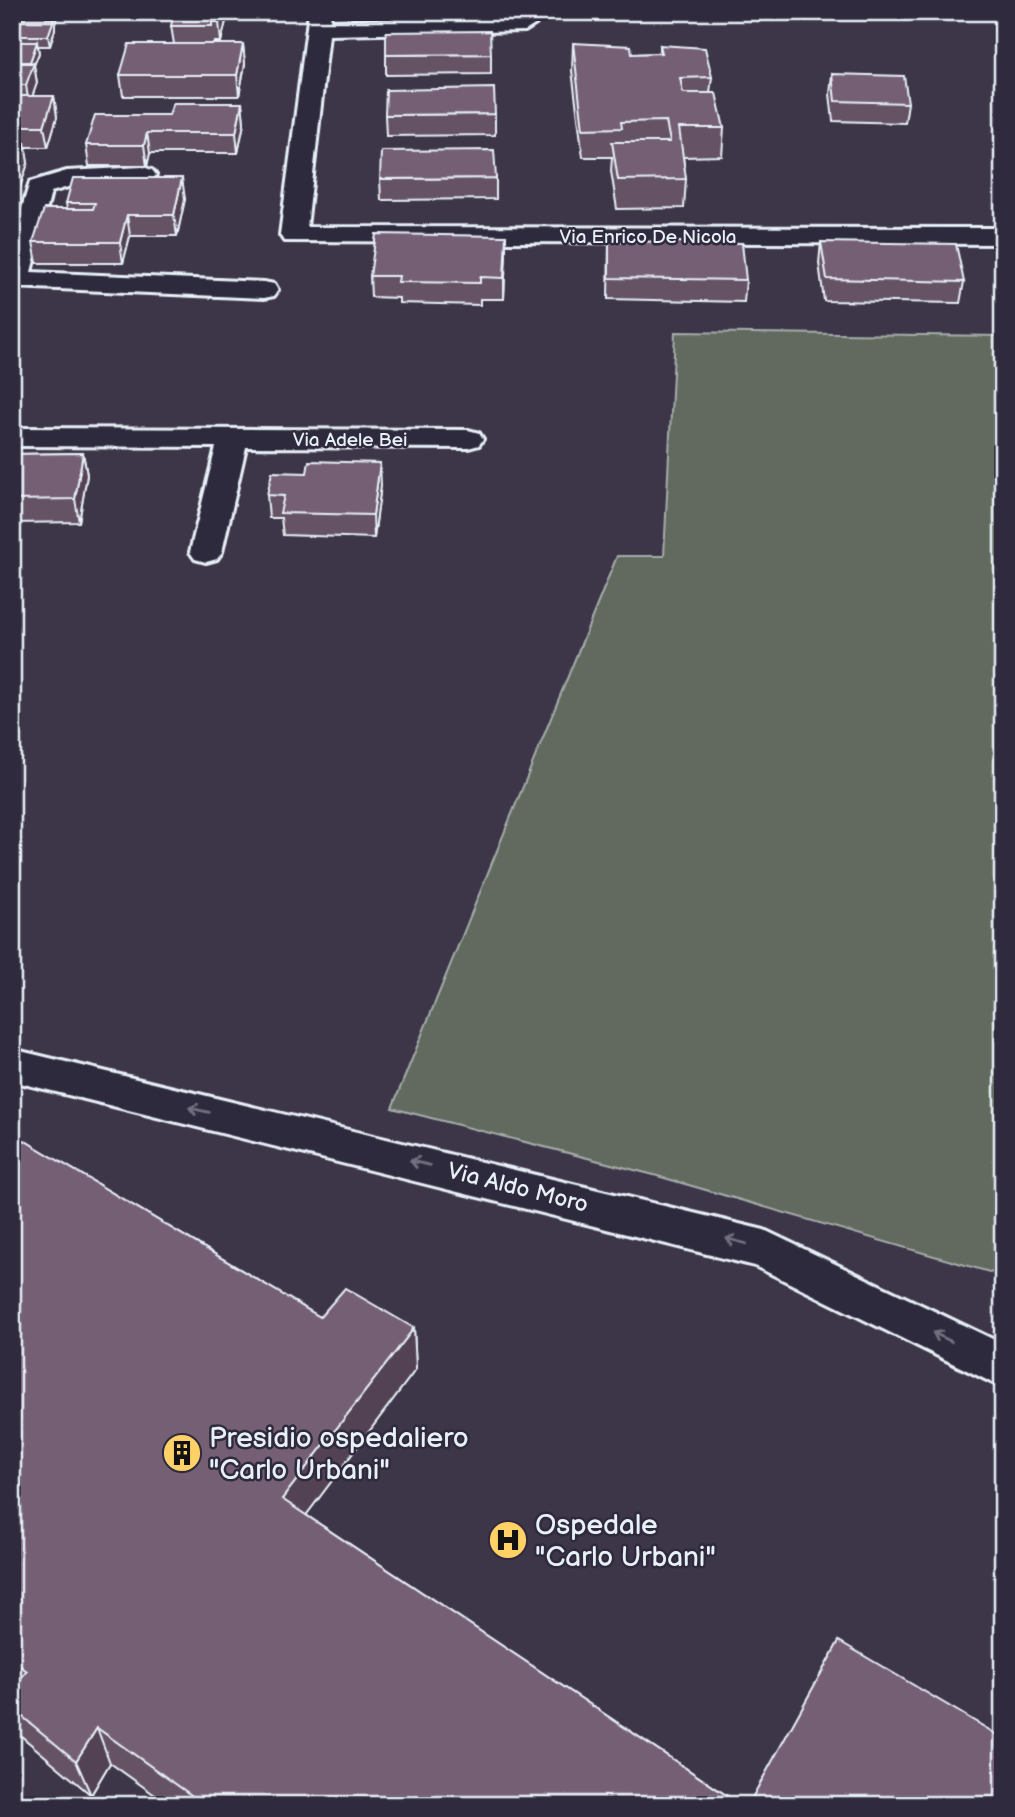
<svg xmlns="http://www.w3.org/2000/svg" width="1015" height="1817" viewBox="0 0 1015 1817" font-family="'Balsamiq Sans',sans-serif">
<rect width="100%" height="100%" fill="#3d3548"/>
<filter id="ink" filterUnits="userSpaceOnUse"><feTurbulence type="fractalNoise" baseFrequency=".0143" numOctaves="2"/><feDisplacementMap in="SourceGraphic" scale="14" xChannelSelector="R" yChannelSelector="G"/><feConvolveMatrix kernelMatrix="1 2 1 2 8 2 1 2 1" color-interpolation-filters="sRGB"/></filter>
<g filter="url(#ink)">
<path fill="#626b5f" stroke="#a5aeac" stroke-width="2" d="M 675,332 L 1003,336 L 1003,1276 L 654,1175 L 392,1108 L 617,556 L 664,556 Z"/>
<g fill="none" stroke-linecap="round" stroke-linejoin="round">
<g stroke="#e8f1f8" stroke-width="6">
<g id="minor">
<path d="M 309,12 L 331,12 L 330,21 L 525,17 L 536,24 L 525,31 L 329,35 L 307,227 L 1003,228 L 1003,244 L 284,241 L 280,235 Z"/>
<path d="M 143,167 L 152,170 L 156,175 L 152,180 L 68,187 L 51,192 L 31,272 L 264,282 L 274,284 L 278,290 L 274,296 L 264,298 L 12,287 L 12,241 L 30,182 L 67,171 Z"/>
<path d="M 12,428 L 468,430 L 479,433 L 483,439 L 479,445 L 468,448 L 246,447 L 222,552 L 217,559 L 206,562 L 195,559 L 190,552 L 216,447 L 12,446 Z"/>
<path d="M 12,1049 L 764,1230 L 1003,1344 L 1003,1388 L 755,1266 L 12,1081 Z"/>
</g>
</g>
<use href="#minor" fill="#2f2a3d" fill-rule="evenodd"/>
</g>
<g fill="#655265" stroke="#e8f1f8" stroke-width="2">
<path d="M 12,12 L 59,12 L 55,24 L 55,29 L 50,46 L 38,46 L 39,53 L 34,65 L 37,83 L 32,96 L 54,96 L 57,117 L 48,147 L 25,147 L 28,163 L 14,205 L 12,205 Z"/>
<path d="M 228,12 L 221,42 L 214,42 L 214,44 L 243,44 L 245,64 L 239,96 L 123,96 L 120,75 L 174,44 L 171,26 Z"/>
<path d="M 573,43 L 632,54 L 660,53 L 660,45 L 712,77 L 710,93 L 724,128 L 722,156 L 683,157 L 686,179 L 684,208 L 617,209 L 611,171 L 612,157 L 583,157 L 572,71 Z"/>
<path d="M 491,54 L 491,74 L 386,75 L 386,55 Z"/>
<path d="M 832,74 L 908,103 L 905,123 L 833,121 L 830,94 Z"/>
<path d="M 242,103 L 244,123 L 238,153 L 150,153 L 147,166 L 89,166 L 86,145 L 169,115 Z"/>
<path d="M 495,114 L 495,135 L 386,136 L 385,115 Z"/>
<path d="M 496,178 L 496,199 L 381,200 L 380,179 Z"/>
<path d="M 185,199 L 177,236 L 130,236 L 123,263 L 37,263 L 33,242 L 67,209 L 66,203 Z"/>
<path d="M 506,236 L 504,299 L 480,299 L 480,305 L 399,303 L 399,298 L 371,297 L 370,276 Z"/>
<path d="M 609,241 L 746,280 L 744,302 L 608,299 Z"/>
<path d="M 821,242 L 964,282 L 960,303 L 824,301 L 819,263 Z"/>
<path d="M 83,453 L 87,475 L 79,522 L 12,523 L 12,454 Z"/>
<path d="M 307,473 L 381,485 L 374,538 L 283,535 L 281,518 L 269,518 L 267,495 Z"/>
<path d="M 12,1133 L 320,1317 L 414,1328 L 416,1369 L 306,1515 L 741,1805 L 169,1805 L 110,1763 L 91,1795 L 20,1735 L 12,1719 L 12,1689 L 15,1686 L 12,1684 Z"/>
</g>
<g fill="#524252" stroke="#e8f1f8" stroke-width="2">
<path d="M 52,12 L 59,12 L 55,24 L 55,29 L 50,46 L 48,36 L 53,21 Z"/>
<path d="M 221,12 L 228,13 L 221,42 L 219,22 Z"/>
<path d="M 37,42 L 39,53 L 34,65 L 37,83 L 29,106 L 26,85 L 30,62 Z"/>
<path d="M 243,44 L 245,64 L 239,96 L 237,75 Z"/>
<path d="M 54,96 L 57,117 L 48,147 L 44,126 Z"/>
<path d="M 242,103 L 244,123 L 238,153 L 236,133 Z"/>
<path d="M 147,133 L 150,153 L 147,166 L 144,145 Z"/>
<path d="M 25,143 L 28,163 L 14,205 L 12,194 L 12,178 Z"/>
<path d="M 182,178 L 185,199 L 177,236 L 174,215 Z"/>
<path d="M 127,215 L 130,236 L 123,263 L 120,242 Z"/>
<path d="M 506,236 L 506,257 L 504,299 L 504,278 Z"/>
<path d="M 83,453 L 87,475 L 79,522 L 75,499 Z"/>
<path d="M 380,463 L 381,485 L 374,538 L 373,515 Z"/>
<path d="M 414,1328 L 416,1369 L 289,1538 L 282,1499 Z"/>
<path d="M 97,1728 L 110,1763 L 91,1795 L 76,1761 Z"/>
</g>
<g fill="#755f75" stroke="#e8f1f8" stroke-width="2">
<path d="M 174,12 L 221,12 L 219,22 L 212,22 L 212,26 L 171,26 Z"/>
<path d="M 12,19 L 54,19 L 48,36 L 12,36 Z"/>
<path d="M 490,31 L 491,54 L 386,55 L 386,32 Z"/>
<path d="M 12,42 L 37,42 L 30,62 L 12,62 Z"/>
<path d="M 573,43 L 631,46 L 632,54 L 662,53 L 660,45 L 705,48 L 712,77 L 680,78 L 683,93 L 716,93 L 724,128 L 679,128 L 686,179 L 618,180 L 612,142 L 670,142 L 666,121 L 621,122 L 622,128 L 583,129 Z"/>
<path d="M 129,44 L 243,44 L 237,75 L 120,75 Z"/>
<path d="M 12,63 L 34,63 L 26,85 L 12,85 Z"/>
<path d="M 832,74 L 904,76 L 908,103 L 835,101 Z"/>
<path d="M 494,88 L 495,114 L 385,115 L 386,90 Z"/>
<path d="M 12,96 L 54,96 L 44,126 L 12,126 Z"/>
<path d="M 173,103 L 242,103 L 236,133 L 147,133 L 144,145 L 86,145 L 95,115 L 169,115 Z"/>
<path d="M 12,143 L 25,143 L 12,178 Z"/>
<path d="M 494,150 L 496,178 L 380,179 L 381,151 Z"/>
<path d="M 73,178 L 182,178 L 174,215 L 127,215 L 120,242 L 33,242 L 44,209 L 93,209 L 95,203 L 66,203 Z"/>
<path d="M 376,234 L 506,236 L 504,278 L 480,277 L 480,283 L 398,282 L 399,276 L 370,276 Z"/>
<path d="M 609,241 L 742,243 L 746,280 L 609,278 Z"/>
<path d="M 821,242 L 956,244 L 964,282 L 827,279 Z"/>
<path d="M 83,453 L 75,499 L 12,500 L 12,454 Z"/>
<path d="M 309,461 L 380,463 L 373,515 L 280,513 L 284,496 L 267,495 L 272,472 L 307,473 Z"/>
<path d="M 12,1133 L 320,1317 L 345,1288 L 414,1328 L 282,1499 L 741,1805 L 205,1805 L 97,1728 L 76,1761 L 12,1708 L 12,1689 L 27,1671 L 12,1660 Z"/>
<path d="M 839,1641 L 1003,1738 L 1003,1805 L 748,1805 Z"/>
</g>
<defs><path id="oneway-shaft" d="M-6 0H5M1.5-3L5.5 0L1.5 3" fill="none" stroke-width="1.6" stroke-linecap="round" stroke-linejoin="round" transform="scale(1.75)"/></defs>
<g stroke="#70707e">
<use href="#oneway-shaft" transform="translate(199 1110) rotate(-167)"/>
<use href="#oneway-shaft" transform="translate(420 1163) rotate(-167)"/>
<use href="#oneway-shaft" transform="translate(736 1241) rotate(-165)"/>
<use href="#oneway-shaft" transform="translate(942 1337) rotate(-154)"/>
</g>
</g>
<defs>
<g id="building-disc" transform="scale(2.0125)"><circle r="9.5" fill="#ffd166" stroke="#2f2a3d"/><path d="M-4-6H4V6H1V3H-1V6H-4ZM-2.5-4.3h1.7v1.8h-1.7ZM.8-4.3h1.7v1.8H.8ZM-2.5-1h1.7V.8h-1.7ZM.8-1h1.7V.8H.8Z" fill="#111"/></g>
<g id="hospital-disc" transform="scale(2.0125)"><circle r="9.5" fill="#ffd166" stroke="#2f2a3d"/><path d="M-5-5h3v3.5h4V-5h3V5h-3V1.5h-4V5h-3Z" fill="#111"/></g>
</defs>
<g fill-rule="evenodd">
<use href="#building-disc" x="182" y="1453"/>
<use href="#hospital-disc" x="508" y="1540"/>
</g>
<g text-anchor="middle" stroke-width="5" stroke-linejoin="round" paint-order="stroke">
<g font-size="19" fill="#e8f1f8" stroke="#2f2a3d">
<text x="648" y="243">Via Enrico De Nicola</text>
<text x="350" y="446">Via Adele Bei</text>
</g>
<g font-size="23" fill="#e8f1f8" stroke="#2f2a3d">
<text transform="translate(518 1187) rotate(14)" y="8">Via Aldo Moro</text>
</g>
<g font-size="28" fill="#e8f1f8" stroke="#2f2a3d" text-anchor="start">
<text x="209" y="1447">Presidio ospedaliero<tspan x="209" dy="32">"Carlo Urbani"</tspan></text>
<text x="535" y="1534">Ospedale<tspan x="535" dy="32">"Carlo Urbani"</tspan></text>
</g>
</g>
<rect width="1015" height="1817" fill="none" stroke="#2f2a3d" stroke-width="42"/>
<rect x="21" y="21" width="973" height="1775" fill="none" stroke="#e8f1f8" stroke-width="2.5" filter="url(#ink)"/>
</svg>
